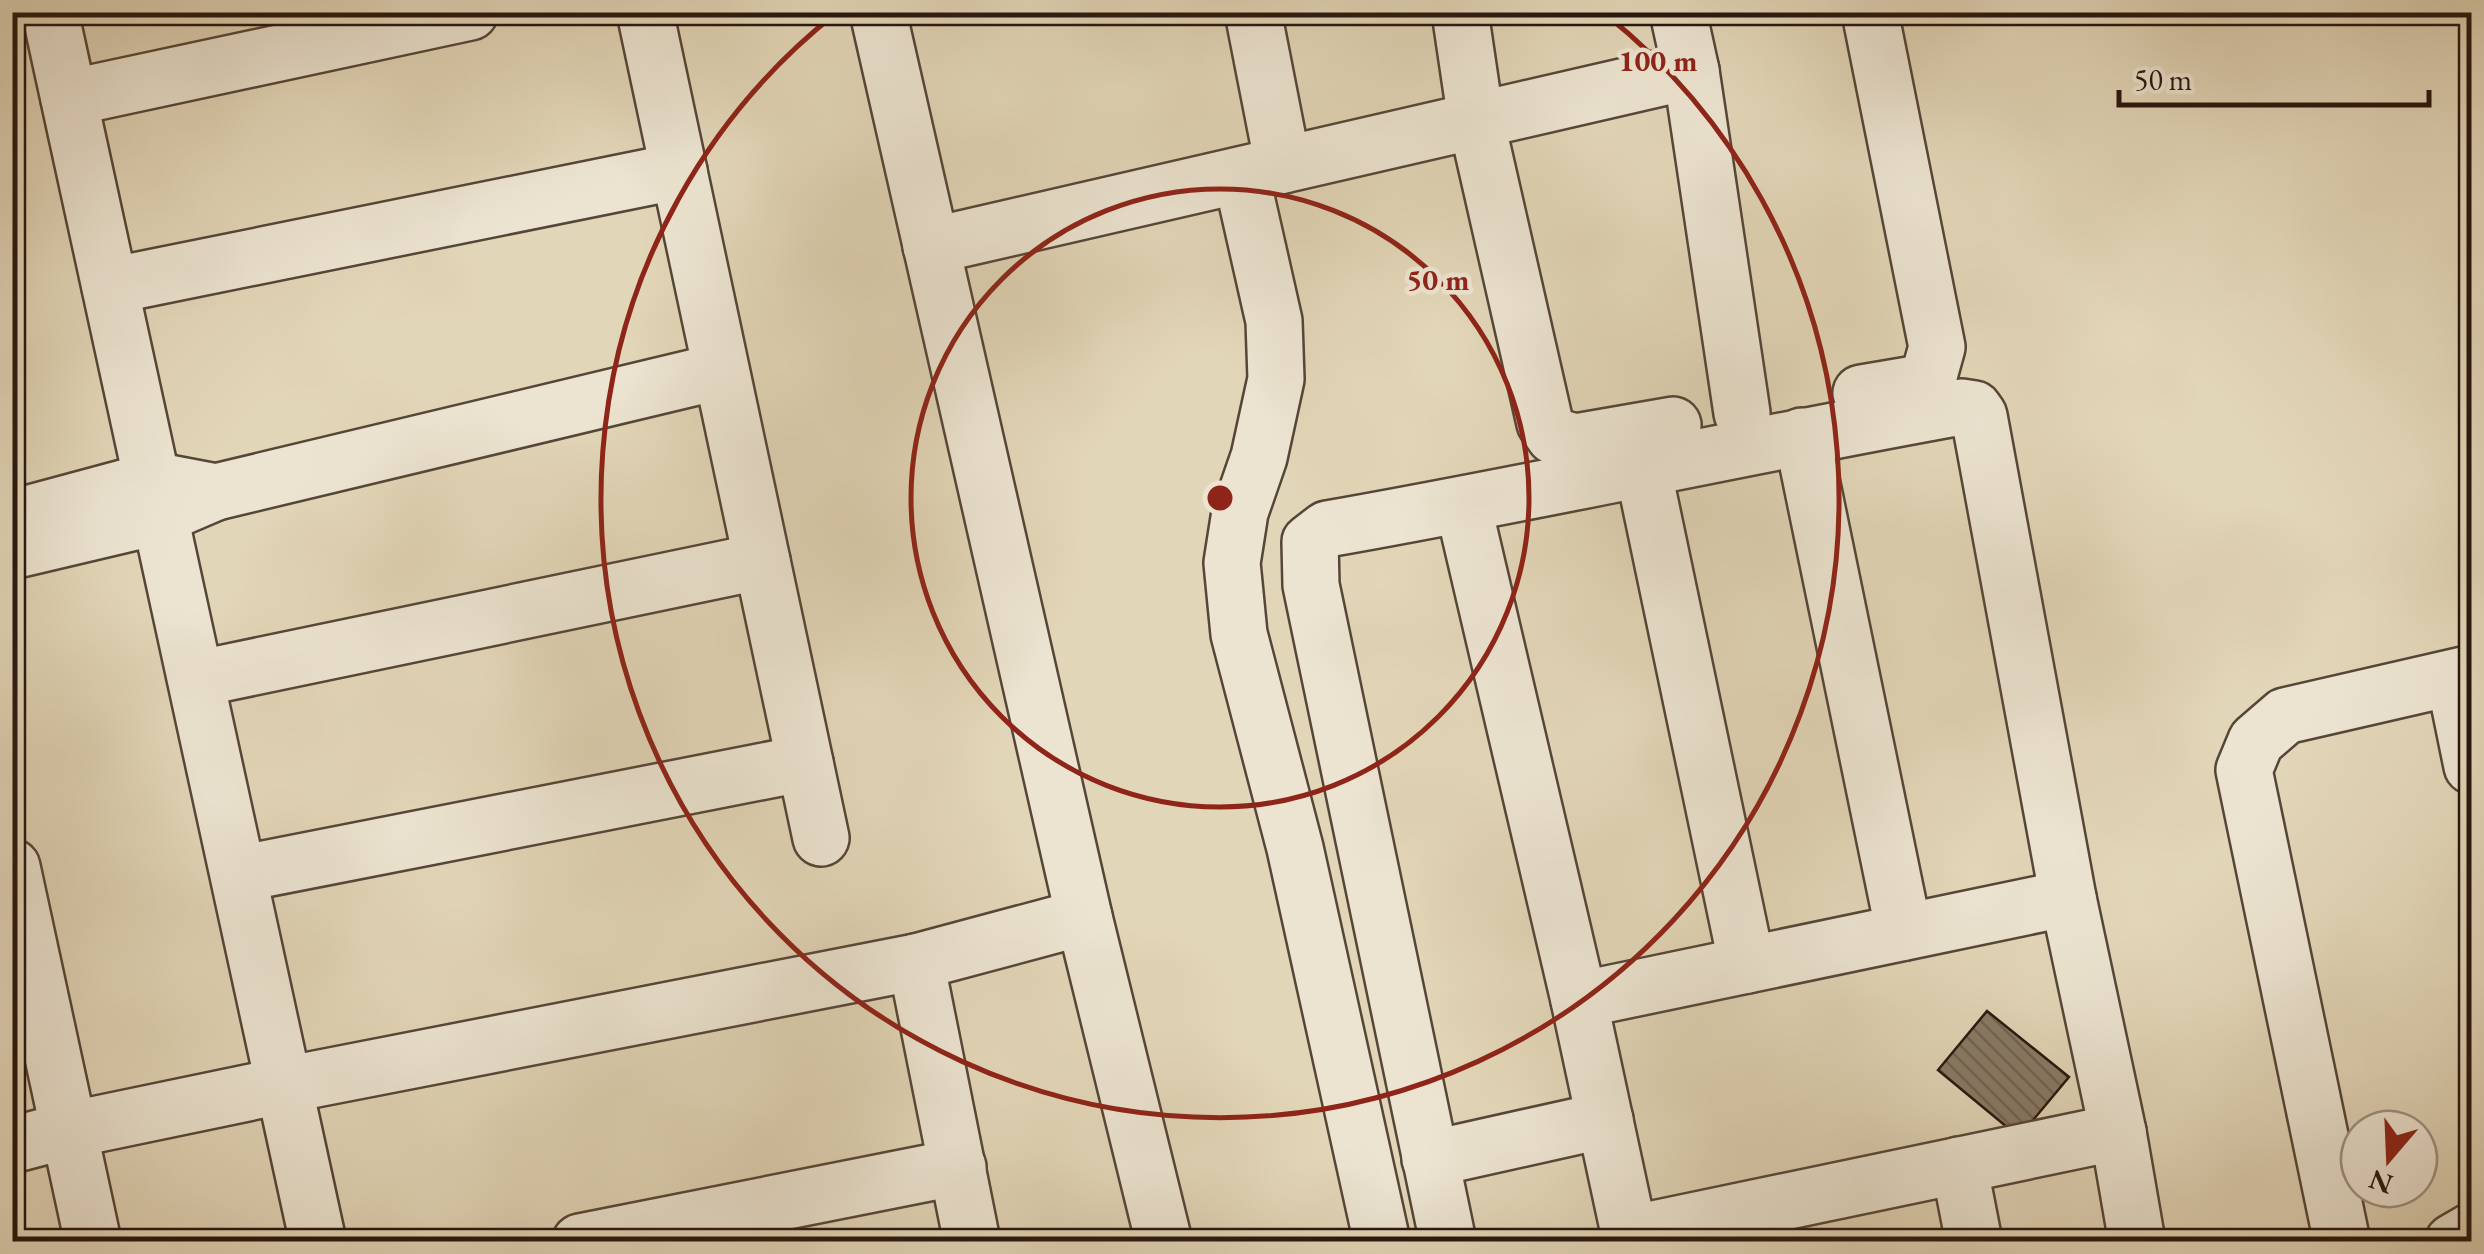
<svg xmlns="http://www.w3.org/2000/svg" width="2484" height="1254" viewBox="0 0 2484 1254" font-family="'EB Garamond',serif">
<defs>
<pattern id="building-back-hatch" width="6" height="6" patternUnits="userSpaceOnUse" patternTransform="scale(2.5)"><rect width="6" height="6" fill="#897a66"/><path d="M-1 5l2 2M0 0l6 6M5-1l2 2" fill="none" stroke="#706352"/></pattern>
</defs>
<rect width="100%" height="100%" fill="#e2d6b8"/>
<filter id="stains"><feTurbulence type="fractalNoise" baseFrequency=".002" numOctaves="4"/><feColorMatrix values="0 0 0 0 .2 0 0 0 0 .09 0 0 0 0 .02 0 0 0 .5 -.17"/></filter>
<radialGradient id="worn" r=".72"><stop offset=".6" stop-color="#630" stop-opacity="0"/><stop offset="1" stop-color="#630" stop-opacity=".3"/></radialGradient>
<path fill="url(#building-back-hatch)" stroke="#28160e" stroke-width="2.5" d="M 1987,1011 L 2069,1077 L 2019,1137 L 1938,1070 Z"/>
<g fill="none" stroke-linecap="round" stroke-linejoin="round">
<g stroke="#564638" stroke-width="60">
<g id="minor">
<path d="M 50,12 L 318,1242"/>
<path d="M 645,12 L 821,838"/>
<path d="M 878,12 L 1084,917 L 1164,1242"/>
<path d="M 1253,12 L 1283,165"/>
<path d="M 1460,12 L 1476,120 L 1545,423 L 1554,436 L 1575,442 L 1673,425"/>
<path d="M 1678,12 L 1691,71 L 1742,413"/>
<path d="M 69,98 L 470,12"/>
<path d="M 1241,175 L 1274,321 L 1276,379 L 1259,457 L 1240,512 L 1232,563 L 1239,634 L 1295,848 L 1382,1242"/>
<path d="M 931,246 L 1691,71"/>
<path d="M 110,286 L 679,171"/>
<path d="M 1861,393 L 1914,384 L 1929,376 L 1937,347 L 1870,12"/>
<path d="M 1802,436 L 1904,932"/>
<path d="M 1643,469 L 1747,965"/>
<path d="M 216,492 L 721,371"/>
<path d="M 1463,505 L 1579,1000"/>
<path d="M 12,518 L 153,480 L 216,492 L 160,516 L 12,551"/>
<path d="M 2454,678 L 2472,766"/>
<path d="M 196,679 L 762,561"/>
<path d="M 12,867 L 93,1242"/>
<path d="M 239,874 L 805,763"/>
<path d="M 916,962 L 972,1242"/>
<path d="M 2118,1132 L 2137,1242"/>
<path d="M 12,1145 L 69,1130 L 285,1085 L 916,962 L 1084,917"/>
<path d="M 1430,1159 L 1605,1120"/>
<path d="M 1959,1165 L 1974,1242"/>
<path d="M 1630,1234 L 2118,1132 L 2068,898 L 1579,1000 L 1631,1242"/>
<path d="M 580,1242 L 958,1167"/>
<path d="M 1448,1242 L 1311,585 L 1310,542 L 1327,529 C 1539,492 1749,445 1961,407 L 1974,409 L 1979,416 L 2068,898"/>
<path d="M 2342,1242 L 2244,770 L 2256,741 L 2285,716 L 2472,673"/>
<path d="M 2453,1242 L 2472,1231"/>
</g>
</g>
<use href="#minor" stroke="#ece4d1" stroke-width="55"/>
</g>
<g fill="none" stroke="#8f2418" stroke-width="5">
<circle cx="1220" cy="498" r="309"/>
<path d="M1605 14A619 619 0 1 1 835 14"/>
</g>
<circle cx="1220" cy="498" r="15" fill="#8f2418" stroke="#ece4d1" stroke-width="5"/>
<g font-size="30" text-anchor="middle" font-weight="bold" fill="#8f2418" stroke="#ece4d1" stroke-width="9" stroke-linejoin="round" paint-order="stroke">
<text x="1658" y="71">100 m</text>
<text x="1438" y="290">50 m</text>
</g>
<rect width="2484" height="1254" fill="none" stroke="#e2d6b8" stroke-width="50"/>
<rect x="15" y="15" width="2454" height="1224" fill="none" stroke="#28160e" stroke-width="5"/>
<rect x="25" y="25" width="2434" height="1204" fill="none" stroke="#28160e" stroke-width="2.5"/>
<g transform="translate(2389 1159) rotate(199)"><circle r="48" fill="#ece4d1" stroke="#9e9283" stroke-width="2.5"/>
<path d="M0-8L18 38L0 25L-18 38Z" fill="#8f2418"/>
<text y="-15" font-size="28" font-weight="bold" text-anchor="middle" fill="#28160e">N</text>
</g>
<path d="M2119 90v15h310v-15" fill="none" stroke="#28160e" stroke-width="5"/>
<text x="2134" y="90" font-size="30" fill="#28160e" stroke="#ece4d1" stroke-width="8" paint-order="stroke">50 m</text>
<rect width="100%" height="100%" filter="url(#stains)"/>
<rect width="100%" height="100%" fill="url(#worn)"/>
</svg>
